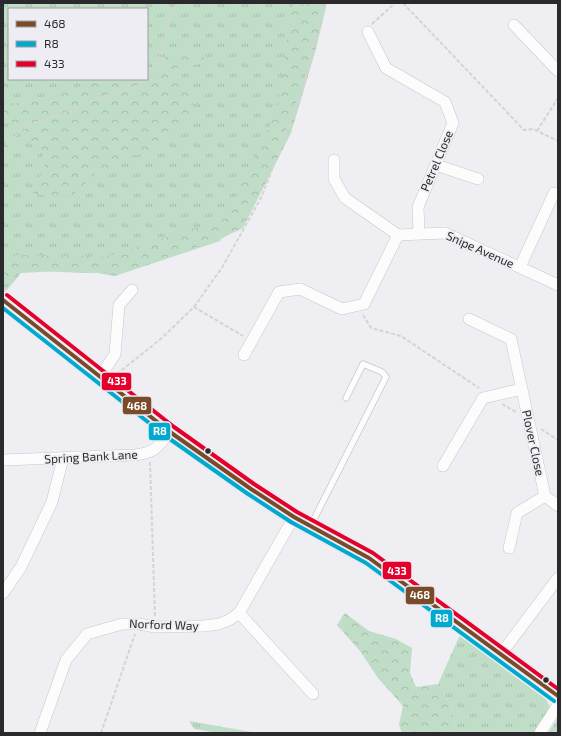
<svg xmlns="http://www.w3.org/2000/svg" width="561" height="736" viewBox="0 0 561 736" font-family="'Exo 2',sans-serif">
<defs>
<pattern id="grass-tufts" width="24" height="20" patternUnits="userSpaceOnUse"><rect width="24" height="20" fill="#bfddc7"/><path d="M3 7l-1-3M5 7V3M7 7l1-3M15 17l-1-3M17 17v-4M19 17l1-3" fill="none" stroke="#a4beab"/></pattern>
<pattern id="forest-crowns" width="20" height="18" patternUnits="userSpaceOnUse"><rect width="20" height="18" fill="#bfddc7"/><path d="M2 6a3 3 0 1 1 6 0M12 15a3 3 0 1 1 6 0" fill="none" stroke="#a4beab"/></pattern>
</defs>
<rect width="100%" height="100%" fill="#efeef2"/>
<g fill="url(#grass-tufts)" fill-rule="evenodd">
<path d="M 3,3 L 301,3 L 284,109 L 220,241 L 115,276 L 78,270 L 21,273 L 6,291 L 3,289 ZM 9,9 L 147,9 L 147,79 L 9,79 Z"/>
<path d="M 460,635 L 546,699 L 550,707 L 535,733 L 456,733 C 453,711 451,703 438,684 Z"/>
<path d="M 558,718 L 558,733 L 548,733 Z"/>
<path d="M 189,721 L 257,733 L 218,733 L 194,729 Z"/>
</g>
<g fill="url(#forest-crowns)">
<path d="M 293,3 L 327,3 L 316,49 L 291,133 L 243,228 L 218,240 L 120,273 L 82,273 L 21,270 L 3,285 L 3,262 L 16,255 L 105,257 L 227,218 L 276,112 Z"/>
<path d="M 172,52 L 186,52 L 203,56 L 205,61 C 191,71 178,58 168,78 L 173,82 L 191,86 C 196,98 191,110 188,122 L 145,152 L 96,173 L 71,197 L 33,194 L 45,164 L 40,143 L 25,141 L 10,119 L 3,119 L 3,104 L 44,101 L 97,79 L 120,79 L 130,83 L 155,79 L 160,71 L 166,54 Z"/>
<path d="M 345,613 L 369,631 L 396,639 L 412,648 L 410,673 L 416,687 L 438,684 C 451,703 453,711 456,733 L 402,733 L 399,725 L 403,706 L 378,678 L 360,651 L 337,625 Z"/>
</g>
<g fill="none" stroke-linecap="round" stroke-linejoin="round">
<g stroke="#c7c7c9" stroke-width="7">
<path id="lane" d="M 311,525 L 386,377 L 382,372 L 363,364 L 346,398"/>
</g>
<g stroke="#c7c7c9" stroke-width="12">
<g id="street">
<path d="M 514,25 L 558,71"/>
<path d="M 368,32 L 386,68 L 445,102 L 453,123 L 418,207 L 419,234"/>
<path d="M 334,160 L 334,179 L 345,198 L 398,235"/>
<path d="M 436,165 L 478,179"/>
<path d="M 398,235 L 445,233 L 558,285"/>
<path d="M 520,267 L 554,193 L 558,194"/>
<path d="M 469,319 L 511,339 L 545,496 L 517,513 L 509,548"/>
<path d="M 244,355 L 279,292 L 300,289 L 342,309 L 364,304 L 398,235"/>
<path d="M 100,377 L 115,354 L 119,305 L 132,290"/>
<path d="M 3,460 L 135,455 C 157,452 156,448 170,432"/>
<path d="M 443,466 L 483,398 L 522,389"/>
<path d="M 545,496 L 558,506"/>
<path d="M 3,593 L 21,567 L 52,502 L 63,458"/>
<path d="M 239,613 L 313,694"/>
<path d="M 501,654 L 558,578"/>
<path d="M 40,733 L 66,660 L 87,634 L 122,624 L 139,624 L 155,627 L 204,626 L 219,624 L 229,620 L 239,613 L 294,517"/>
<path d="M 540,733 L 558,705"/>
</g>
</g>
<g stroke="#c7c7c9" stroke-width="18">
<path id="secondary" d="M 3,300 L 170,432 L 251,489 L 294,517 L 369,558 L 558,696"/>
</g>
<g stroke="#d4d4d5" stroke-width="2" stroke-dasharray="4 2" stroke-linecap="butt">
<path d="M 403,3 L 524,130 L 533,129 L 558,141"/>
<path d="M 372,24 L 395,3"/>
<path d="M 147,74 C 152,68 159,61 161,54 C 168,34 164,21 178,3"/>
<path d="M 537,131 L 558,98"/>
<path d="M 3,150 L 9,142 L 27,126 L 69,111 L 92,100 L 138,86 L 143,79"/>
<path d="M 194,307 L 243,336"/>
<path d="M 363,315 L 371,328 L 401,336 L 479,388"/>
<path d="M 117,374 L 163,337 L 194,307 L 223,266 L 262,196 L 304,85 L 322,3"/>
<path d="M 502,404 L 516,412"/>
<path d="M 541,429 L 558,440"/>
<path d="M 150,462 L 155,618"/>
<path d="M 101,733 L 135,634"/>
</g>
<use href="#lane" stroke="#fdfcfd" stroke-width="5.5"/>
<use href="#street" stroke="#fdfcfd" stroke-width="11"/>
<use href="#secondary" stroke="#fdfcfd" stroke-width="16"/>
<g stroke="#eeedf3" stroke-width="7">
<path id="bus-1" d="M 3,300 L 170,432 L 251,489 L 294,517 L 369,558 L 558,696"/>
</g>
<g stroke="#eeedf3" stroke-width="7">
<path id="bus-2" d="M 3,308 L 167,437 L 248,494 L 291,522 L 366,563 L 554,701"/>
</g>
<g stroke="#eeedf3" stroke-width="7">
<path id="bus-3" d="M 7,295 L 174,427 L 254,484 L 297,512 L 373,553 L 558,689"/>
</g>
<use href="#bus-1" stroke="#7a4b2a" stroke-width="4"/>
<use href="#bus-2" stroke="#00a9ce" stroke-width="4"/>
<use href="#bus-3" stroke="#e4002b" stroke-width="4"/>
</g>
<g fill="#2a2a2c" stroke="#eeedf3" stroke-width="1.5">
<circle cx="208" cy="451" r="3.5"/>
<circle cx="546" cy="680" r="3.5"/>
</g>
<g text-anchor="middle" stroke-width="3.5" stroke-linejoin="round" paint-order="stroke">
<g font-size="12" fill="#2a2a2c" stroke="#eeedf3">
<text transform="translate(437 161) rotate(-67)" y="4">Petrel Close</text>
<text transform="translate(480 250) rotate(24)" y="4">Snipe Avenue</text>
<text transform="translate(533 443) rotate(78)" y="4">Plover Close</text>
<text transform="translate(91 457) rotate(-3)" y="4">Spring Bank Lane</text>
<text transform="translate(164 625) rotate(2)" y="4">Norford Way</text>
</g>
</g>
<g stroke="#eeedf3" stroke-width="1.5">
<rect x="101" y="372" width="31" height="19" rx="4" fill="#e4002b"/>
<rect x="122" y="396" width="30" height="19" rx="4" fill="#7a4b2a"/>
<rect x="148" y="422" width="23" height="19" rx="4" fill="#00a9ce"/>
<rect x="382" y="561" width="30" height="19" rx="4" fill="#e4002b"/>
<rect x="405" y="586" width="30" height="19" rx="4" fill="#7a4b2a"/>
<rect x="430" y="609" width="23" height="19" rx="4" fill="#00a9ce"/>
</g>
<g font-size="11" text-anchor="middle" font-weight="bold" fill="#fff">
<text x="117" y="385">433</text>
<text x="137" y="410">468</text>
<text x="160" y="435">R8</text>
<text x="397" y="575">433</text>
<text x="420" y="599">468</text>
<text x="442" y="622">R8</text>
</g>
<rect width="561" height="736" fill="none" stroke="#2a2a2c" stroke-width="8"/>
<rect x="8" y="8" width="140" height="72" fill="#eeedf3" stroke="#a09fa3"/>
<rect x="16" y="21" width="20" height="6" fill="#7a4b2a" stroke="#a09fa3"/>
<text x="44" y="28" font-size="12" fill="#2a2a2c">468</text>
<rect x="16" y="41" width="20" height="6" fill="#00a9ce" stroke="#a09fa3"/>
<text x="44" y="48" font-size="12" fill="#2a2a2c">R8</text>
<rect x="16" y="61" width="20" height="6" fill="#e4002b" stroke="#a09fa3"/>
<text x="44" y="68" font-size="12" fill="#2a2a2c">433</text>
</svg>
